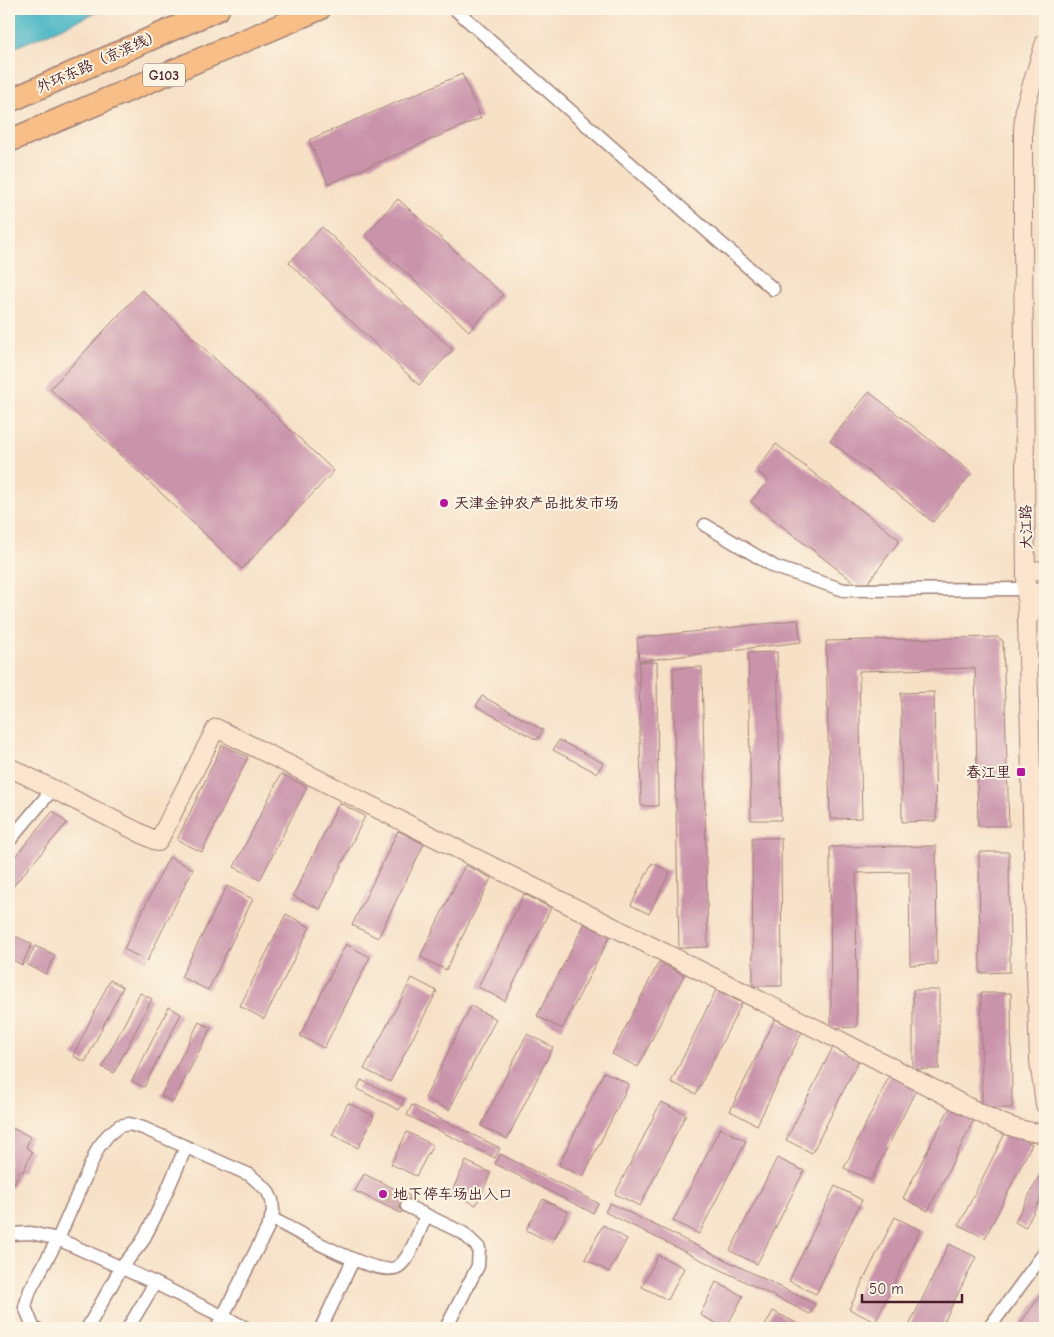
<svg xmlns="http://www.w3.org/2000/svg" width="1054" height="1337" viewBox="0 0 1054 1337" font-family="'Comic Neue','LXGW WenKai TC',sans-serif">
<rect width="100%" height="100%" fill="#fcf5e5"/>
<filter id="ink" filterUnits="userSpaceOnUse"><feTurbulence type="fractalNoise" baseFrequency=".02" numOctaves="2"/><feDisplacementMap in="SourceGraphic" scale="10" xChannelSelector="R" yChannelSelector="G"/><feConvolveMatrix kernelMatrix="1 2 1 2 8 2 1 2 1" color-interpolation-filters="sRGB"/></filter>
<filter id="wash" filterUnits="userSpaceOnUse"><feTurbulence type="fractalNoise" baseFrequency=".0096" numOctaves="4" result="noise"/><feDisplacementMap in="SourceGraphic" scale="20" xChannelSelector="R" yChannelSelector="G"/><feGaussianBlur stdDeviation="1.12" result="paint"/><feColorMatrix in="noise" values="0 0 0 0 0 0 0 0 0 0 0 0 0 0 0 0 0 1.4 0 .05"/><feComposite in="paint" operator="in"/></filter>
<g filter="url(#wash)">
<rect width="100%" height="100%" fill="#f6e0c6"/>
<path fill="#49b6c5" stroke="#4a6a78" d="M 9,9 L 105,9 L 9,50 Z"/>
<g id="blocks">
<g fill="#c993aa">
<path d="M 462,74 L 481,118 L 328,184 L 309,140 Z"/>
<path d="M 398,199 L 503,295 L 469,331 L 365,235 Z"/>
<path d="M 322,227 L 453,350 L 419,385 L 289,263 Z"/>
<path d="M 142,290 L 334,471 L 242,569 L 50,389 Z"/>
<path d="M 869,392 L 972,473 L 933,522 L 830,441 Z"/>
<path d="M 776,444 L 900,540 L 863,589 L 751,502 L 768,480 L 756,470 Z"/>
<path d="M 798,620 L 801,642 L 639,661 L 637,638 Z"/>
<path d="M 997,637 L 1003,641 L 1009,826 L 978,826 L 975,668 L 859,671 L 862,818 L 830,819 L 826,641 Z"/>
<path d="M 777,652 L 781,820 L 751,820 L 748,653 Z"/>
<path d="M 639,662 L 657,662 L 658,806 L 641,806 Z"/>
<path d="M 702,667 L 708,947 L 679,948 L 673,668 Z"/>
<path d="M 934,692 L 936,821 L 902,822 L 901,693 Z"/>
<path d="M 482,696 L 543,730 L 537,740 L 476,706 Z"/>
<path d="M 559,740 L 603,763 L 597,773 L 553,750 Z"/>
<path d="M 222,745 L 248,757 L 202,852 L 177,840 Z"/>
<path d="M 281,774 L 307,787 L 260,880 L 234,867 Z"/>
<path d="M 9,781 L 14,807 L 9,812 Z"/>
<path d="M 339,803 L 365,816 L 320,909 L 293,896 Z"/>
<path d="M 53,811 L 67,823 L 9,891 L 9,864 Z"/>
<path d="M 398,831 L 424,844 L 378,938 L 352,925 Z"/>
<path d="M 752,838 L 781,838 L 782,986 L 753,986 Z"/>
<path d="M 936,846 L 937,964 L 910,965 L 909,872 L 856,873 L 857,1027 L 831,1028 L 830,847 Z"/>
<path d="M 979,852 L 1009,852 L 1010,972 L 980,973 Z"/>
<path d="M 169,857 L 193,869 L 147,961 L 124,949 Z"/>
<path d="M 652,863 L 670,872 L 649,914 L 631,905 Z"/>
<path d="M 465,865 L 491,878 L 446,970 L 420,957 Z"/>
<path d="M 227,886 L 253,899 L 208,990 L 181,977 Z"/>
<path d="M 524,894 L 551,908 L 505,1001 L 478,987 Z"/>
<path d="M 286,914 L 310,927 L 264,1019 L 240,1006 Z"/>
<path d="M 585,923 L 610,936 L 562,1029 L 537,1016 Z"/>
<path d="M 9,933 L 32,944 L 22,965 L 9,958 Z"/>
<path d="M 346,944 L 370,957 L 324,1048 L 300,1036 Z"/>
<path d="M 35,946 L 55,955 L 46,974 L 26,964 Z"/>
<path d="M 659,962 L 684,975 L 638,1067 L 612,1054 Z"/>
<path d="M 412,978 L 437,991 L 390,1082 L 364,1069 Z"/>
<path d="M 110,980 L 123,987 L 85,1062 L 73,1056 Z"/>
<path d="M 716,990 L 742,1003 L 696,1094 L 671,1082 Z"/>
<rect x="913" y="990" width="26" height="79"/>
<path d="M 140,993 L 152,999 L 114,1073 L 102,1067 Z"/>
<path d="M 981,993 L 1011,993 L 1012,1108 L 982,1108 Z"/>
<path d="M 471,1006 L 496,1019 L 449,1110 L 425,1098 Z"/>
<path d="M 169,1007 L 181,1014 L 144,1087 L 132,1081 Z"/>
<path d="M 775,1019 L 802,1032 L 757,1125 L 730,1111 Z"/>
<path d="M 199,1022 L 211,1028 L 173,1102 L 161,1096 Z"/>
<path d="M 527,1034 L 553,1047 L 507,1139 L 481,1126 Z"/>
<path d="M 833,1047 L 859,1060 L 812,1153 L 786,1140 Z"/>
<path d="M 604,1072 L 629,1084 L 583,1177 L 559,1165 Z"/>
<path d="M 890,1075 L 917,1088 L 871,1180 L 844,1168 Z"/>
<path d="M 361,1080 L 404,1100 L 399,1110 L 357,1089 Z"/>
<path d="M 661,1102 L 686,1114 L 640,1206 L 615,1194 Z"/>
<path d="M 348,1103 L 374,1116 L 358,1148 L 332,1135 Z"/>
<path d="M 412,1105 L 500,1148 L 495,1158 L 407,1115 Z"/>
<path d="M 951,1105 L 975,1118 L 928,1211 L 903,1198 Z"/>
<path d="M 12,1128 L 31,1137 L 26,1147 L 32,1152 L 23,1172 L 20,1171 L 12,1188 L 9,1187 L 9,1141 L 12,1135 L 9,1134 Z"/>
<path d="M 720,1128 L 746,1141 L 699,1234 L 673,1221 Z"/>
<path d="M 1006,1131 L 1032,1144 L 985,1238 L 959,1225 Z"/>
<path d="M 407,1132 L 433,1145 L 416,1176 L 391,1164 Z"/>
<path d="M 500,1154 L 598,1203 L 593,1213 L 495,1164 Z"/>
<path d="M 777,1158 L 804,1171 L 757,1264 L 730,1251 Z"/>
<path d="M 466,1161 L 491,1173 L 476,1205 L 451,1193 Z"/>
<path d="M 1045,1165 L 1045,1191 L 1025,1228 L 1015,1222 Z"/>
<path d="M 364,1174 L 410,1196 L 401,1213 L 355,1191 Z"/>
<path d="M 835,1186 L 862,1200 L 816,1294 L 789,1281 Z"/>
<path d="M 543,1199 L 568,1212 L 552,1243 L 526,1230 Z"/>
<path d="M 610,1203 L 815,1304 L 810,1314 L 605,1212 Z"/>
<path d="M 895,1217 L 920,1230 L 875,1322 L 849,1309 Z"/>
<path d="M 603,1225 L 627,1239 L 609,1272 L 585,1259 Z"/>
<path d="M 949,1244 L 976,1257 L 941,1328 L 908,1328 Z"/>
<path d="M 658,1255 L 684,1268 L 668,1300 L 642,1287 Z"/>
<path d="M 716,1282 L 743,1296 L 726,1328 L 700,1315 Z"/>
<path d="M 1045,1289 L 1045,1328 L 1017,1328 Z"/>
<path d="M 773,1311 L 800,1325 L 798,1328 L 764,1328 Z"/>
<path d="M 42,1323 L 44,1328 L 29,1328 Z"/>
</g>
</g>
</g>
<g filter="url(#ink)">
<use href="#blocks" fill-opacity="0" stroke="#a08078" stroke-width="1"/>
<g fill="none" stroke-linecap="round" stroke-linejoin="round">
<path stroke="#d4b9a7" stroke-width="12" stroke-dasharray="12 6" stroke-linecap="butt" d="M 382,1193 L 407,1206"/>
<g stroke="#a08078" stroke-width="15">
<g id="street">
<path d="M 455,9 L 773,289"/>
<path d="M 705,525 L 775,567 L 844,590 L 1033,589"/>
<path d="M 9,841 L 52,790"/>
<path d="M 407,1206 L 463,1233 L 479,1248 L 478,1266 L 446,1328"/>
<path d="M 271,1218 C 292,1229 381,1281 399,1266 C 411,1257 420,1229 426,1215"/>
<path d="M 9,1234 L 31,1233 L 58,1239 L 155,1283 L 246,1328"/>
<path d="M 32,1324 L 25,1307 L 30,1290 L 58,1239 L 98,1148 L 108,1135 L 119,1126 L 129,1124 L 143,1128 L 250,1175 L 267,1190 L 272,1200 L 273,1211 L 271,1221 L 217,1328"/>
<path d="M 88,1327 L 121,1268 L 142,1242 L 159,1209 L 186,1147"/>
<path d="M 128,1328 L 155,1283"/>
<path d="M 321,1328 L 353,1260"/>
<path d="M 989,1328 L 1045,1252"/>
</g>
</g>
<g stroke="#a08078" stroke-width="20">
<g id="secondary">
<path d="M 1045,42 L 1025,107 L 1023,129 L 1023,247 L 1026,579 L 1036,970 L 1039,1061 L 1045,1105"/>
<path d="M 1026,571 L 1045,570"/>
<path d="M 1030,616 L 1036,600 L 1045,589"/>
<path d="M 9,767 L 158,842 L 216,728 L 843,1042 L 974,1110 C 997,1122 1019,1132 1045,1133"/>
</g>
</g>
<g stroke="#a08078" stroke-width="25">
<g id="highway">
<path d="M 9,101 L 218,9"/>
<path d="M 9,141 L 319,9"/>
</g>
</g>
<use href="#street" stroke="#fff" stroke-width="12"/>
<use href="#secondary" stroke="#fce5cf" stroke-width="18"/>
<use href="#highway" stroke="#f7be87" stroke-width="22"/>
</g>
</g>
<g fill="#b5179e" stroke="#fcf5e5" stroke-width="2">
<circle cx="444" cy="503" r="5"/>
<rect x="1016" y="767" width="10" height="10" rx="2.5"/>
<circle cx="383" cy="1194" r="5"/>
</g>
<g text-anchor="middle" stroke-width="4" stroke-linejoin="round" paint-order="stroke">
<rect fill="#fcf5e5" stroke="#7f5f63" stroke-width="1" x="143" y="63.5" width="42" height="23" rx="4"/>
<g font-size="14" font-weight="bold" fill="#4a1f2b">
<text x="164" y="80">G103</text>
</g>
<g font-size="15" fill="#4a1f2b" stroke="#fcf5e5">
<text transform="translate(99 61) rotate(-24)" y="5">外环东路（京滨线）</text>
<text transform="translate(1026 527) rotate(-91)" y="5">大江路</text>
</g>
<g font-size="15" fill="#4a1f2b" stroke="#fcf5e5" text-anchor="start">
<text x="454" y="508">天津金钟农产品批发市场</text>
<text x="1011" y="777" text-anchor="end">春江里</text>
<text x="393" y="1199">地下停车场出入口</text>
</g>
</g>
<rect width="1054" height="1337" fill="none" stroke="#fcf5e5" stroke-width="30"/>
<path d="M862 1294v8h100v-8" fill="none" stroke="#4a1f2b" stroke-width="2.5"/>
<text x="869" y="1294" font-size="15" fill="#4a1f2b" stroke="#fcf5e5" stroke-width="4" paint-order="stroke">50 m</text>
</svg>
